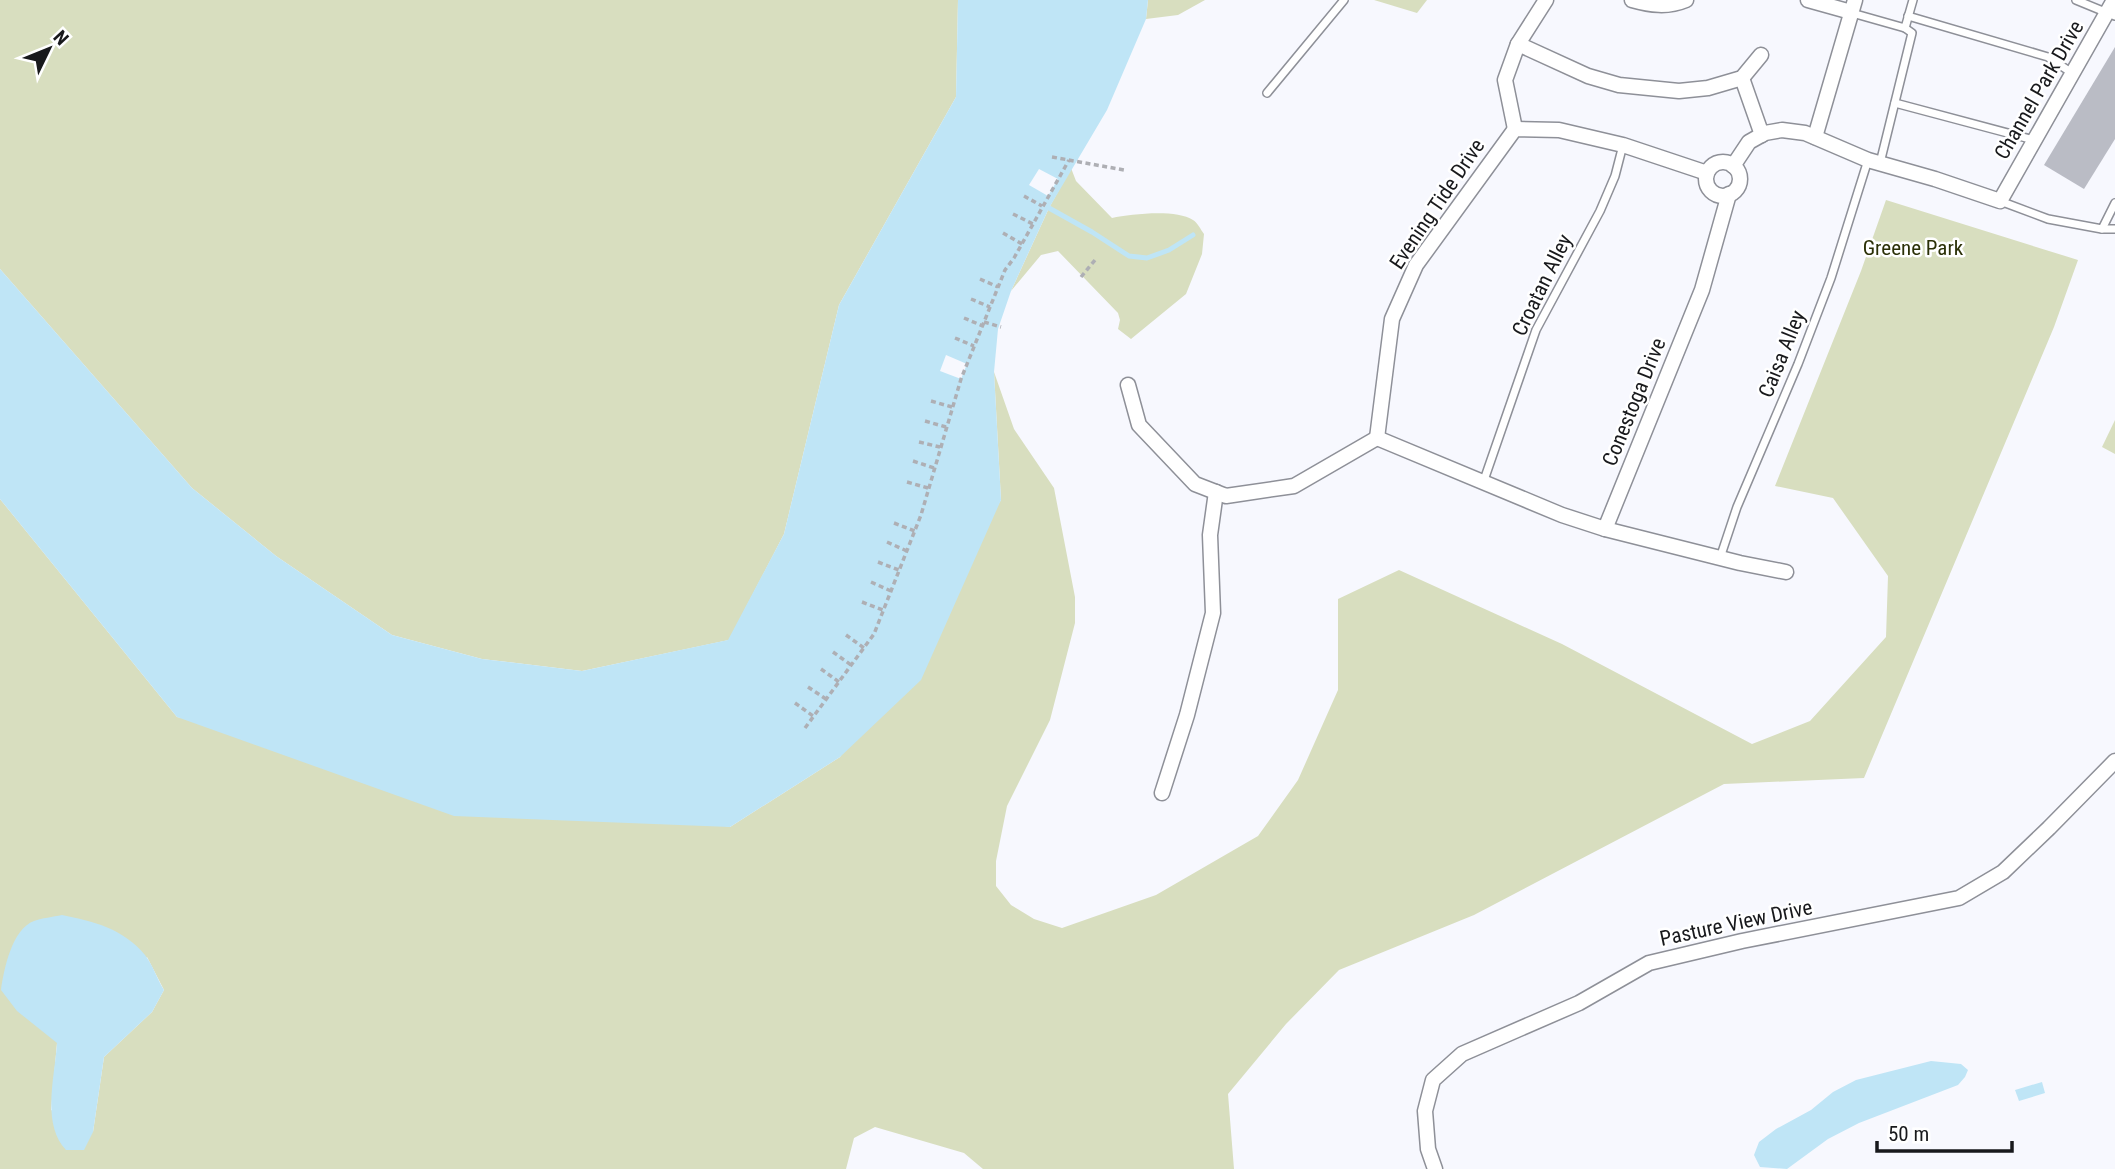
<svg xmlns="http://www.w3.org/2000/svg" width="2115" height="1169" viewBox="0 0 2115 1169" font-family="'Roboto Condensed',sans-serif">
<rect width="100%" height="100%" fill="#f7f8fe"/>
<g fill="#d8debf" fill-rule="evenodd">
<path d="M 0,0 L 958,0 L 956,97 L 839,305 L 784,534 L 729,640 L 582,671 L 482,659 L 392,635 L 276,556 L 192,488 L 0,269 Z"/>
<path d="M 1148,0 L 1205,0 L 1178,15 L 1146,19 Z"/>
<path d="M 1374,0 L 1427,0 L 1417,13 Z"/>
<path d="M 1071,168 L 1076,181 L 1112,218 C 1132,214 1176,209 1193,220 C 1197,222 1201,230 1204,234 L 1202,254 L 1186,294 L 1131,339 L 1118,329 L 1120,320 L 1118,313 L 1058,251 L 1041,255 L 1011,291 L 1049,208 Z"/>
<path d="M 1886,200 L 2078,260 L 2054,327 L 1864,778 L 1724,784 L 1474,915 L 1339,970 L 1286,1024 L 1228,1094 L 1234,1169 L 983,1169 L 964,1153 L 875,1127 L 854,1138 L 846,1169 L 0,1169 L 0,499 L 177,717 L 730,827 L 840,757 L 1001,500 L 994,372 L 1014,429 L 1054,488 L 1075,597 L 1075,623 L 1050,720 L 1007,806 L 996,861 L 996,886 L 1011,905 L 1034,919 L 1062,928 L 1156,895 L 1258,836 L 1298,780 L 1338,690 L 1338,599 L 1399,570 L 1562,644 L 1752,744 L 1810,721 L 1886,637 L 1888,576 L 1833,498 L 1775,486 L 1861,271 ZM 147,957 L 164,990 L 152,1012 L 104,1057 L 93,1132 L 51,1110 L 57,1043 Z"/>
<path d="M 2115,420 L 2115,454 L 2102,447 Z"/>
</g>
<g fill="#bfe5f6">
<path d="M 958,0 L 1148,0 L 1146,19 L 1107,110 L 1049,208 L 1011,291 L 998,329 L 994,372 L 1001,500 L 921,680 L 840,757 L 730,827 L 454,816 L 177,717 L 0,499 L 0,269 L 192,488 L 276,556 L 392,635 L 482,659 L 582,671 L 728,640 L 784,534 L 839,305 L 956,97 Z"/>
<path d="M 62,915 C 93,921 124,929 145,955 C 153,965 157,979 164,990 L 152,1012 L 104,1057 L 93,1132 L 84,1150 L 66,1150 C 41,1124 55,1076 57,1043 L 17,1011 L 1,990 C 4,969 12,929 34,921 C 42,918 53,917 62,915 Z"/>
<path d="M 1931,1061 L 1961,1064 L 1968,1070 L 1965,1077 L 1958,1085 L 1859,1123 L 1828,1139 L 1787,1169 L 1760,1167 L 1754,1155 L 1759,1142 L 1776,1129 L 1811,1110 L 1833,1092 L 1856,1080 Z"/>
<path d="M 2042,1082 L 2045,1093 L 2019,1101 L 2015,1090 Z"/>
</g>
<g fill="#f7f8fe">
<path d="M 1039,169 L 1058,179 L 1048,196 L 1029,185 Z"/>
<path d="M 946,355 L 967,364 L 961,379 L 940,371 Z"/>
</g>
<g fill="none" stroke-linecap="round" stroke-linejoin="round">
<path stroke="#bfe5f6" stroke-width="5" d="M 1049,208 L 1092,232 L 1129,256 L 1147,258 L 1169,250 L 1193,235"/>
</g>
<path fill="#babcc5" d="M 2115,47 L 2115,139 L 2084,189 L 2044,165 Z"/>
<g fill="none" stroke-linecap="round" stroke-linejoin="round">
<g stroke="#8e9098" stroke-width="10">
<g id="service">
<path d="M 2076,0 L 2115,16"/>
<path d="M 1852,13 L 1905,28 L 1913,0"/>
<path d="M 1908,16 L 2048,57 L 2072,73"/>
<path d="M 1267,93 L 1344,0"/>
<path d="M 1895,103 L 2034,140"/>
<path d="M 1880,163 L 1912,33 L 1905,28"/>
<path d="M 2000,201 L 2048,219 L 2102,229 L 2115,203"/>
<path d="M 2102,229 L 2115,229"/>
<path d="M 1483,483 L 1536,330 L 1600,211 L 1615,176 L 1623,145"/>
<path d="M 1720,558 L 1737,507 L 1798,364 L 1831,278 L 1868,160"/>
</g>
</g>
<g stroke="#8e9098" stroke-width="17">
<g id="minor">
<path d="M 1632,0 C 1650,5 1667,8 1686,0"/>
<path d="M 1808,0 L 1851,12"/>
<path d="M 1518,44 L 1588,76 L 1619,85 L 1679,91 L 1708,88 L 1742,78 L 1761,55"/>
<path d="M 1742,78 L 1762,135"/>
<path d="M 1515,129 L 1505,80 L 1518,44 L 1546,0"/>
<path d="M 1815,137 L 1855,0"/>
<circle cx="1723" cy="179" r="17"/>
<path d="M 1733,166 L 1749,142 L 1765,133 L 1782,130 L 1805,133 L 1868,160 L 1935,179 L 2000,201 L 2114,0"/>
<path d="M 1128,385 L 1139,425 L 1195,484 L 1226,496 L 1294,486 L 1377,438"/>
<path d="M 1377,438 L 1562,515 L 1605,529 L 1702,290 L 1729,194"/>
<path d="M 1377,438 L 1392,319 L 1416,265 L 1515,129 L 1559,130 L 1623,145 L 1707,173"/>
<path d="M 1605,529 L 1740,563 L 1786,572"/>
<path d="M 1162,793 L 1187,715 L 1213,613 L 1210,535 L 1216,492"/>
<path d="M 1435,1169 L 1428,1149 L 1425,1111 L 1433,1080 L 1462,1054 L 1579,1003 L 1649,963 L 1742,941 L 1959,898 L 2003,872 L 2049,828 L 2115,761"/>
</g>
</g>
<g stroke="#aeafb4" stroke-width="3.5" stroke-dasharray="5 3.5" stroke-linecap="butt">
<path d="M 1052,157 L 1124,170"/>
<path d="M 1024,196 L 1042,206"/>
<path d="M 1013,214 L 1033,224"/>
<path d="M 1003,233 L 1022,244"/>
<path d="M 1081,277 L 1095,260"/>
<path d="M 980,279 L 998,287"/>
<path d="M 971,299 L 990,307"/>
<path d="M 964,318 L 983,326"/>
<path d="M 984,322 L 1001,327"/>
<path d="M 955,338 L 974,346"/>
<path d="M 931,401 L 952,407"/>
<path d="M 925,421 L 946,427"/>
<path d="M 919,442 L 940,447"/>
<path d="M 913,461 L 934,468"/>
<path d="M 907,482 L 928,488"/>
<path d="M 894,523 L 915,531"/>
<path d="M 887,542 L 907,551"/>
<path d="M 878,562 L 899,570"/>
<path d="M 871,582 L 891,591"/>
<path d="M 862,602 L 883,610"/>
<path d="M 846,635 L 864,648"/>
<path d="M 833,652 L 851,665"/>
<path d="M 821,669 L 839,682"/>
<path d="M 808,687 L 826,699"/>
<path d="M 795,703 L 813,716"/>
<path d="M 805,728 L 874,634 L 921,515 L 961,379 L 1005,270 L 1014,258 L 1069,160"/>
</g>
<use href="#service" stroke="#fff" stroke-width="7"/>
<use href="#minor" stroke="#fff" stroke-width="14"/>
</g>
<g text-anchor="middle" stroke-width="5" stroke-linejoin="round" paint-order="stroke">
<g font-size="21" fill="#18191c" stroke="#fff">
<text transform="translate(2039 90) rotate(-60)" y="7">Channel Park Drive</text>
<text transform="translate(1437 204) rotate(-56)" y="7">Evening Tide Drive</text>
<text transform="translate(1542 285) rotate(-64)" y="7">Croatan Alley</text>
<text transform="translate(1782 354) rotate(-68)" y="7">Caisa Alley</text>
<text transform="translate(1634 402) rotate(-68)" y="7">Conestoga Drive</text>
<text transform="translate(1736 923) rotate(-12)" y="7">Pasture View Drive</text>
</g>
<g font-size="21" fill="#2b3007" stroke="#fff">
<text x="1913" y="255">Greene Park</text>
</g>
</g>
<g transform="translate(49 49) rotate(47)" stroke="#ffffff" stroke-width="5" paint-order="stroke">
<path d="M0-5L12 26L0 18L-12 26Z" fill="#18191c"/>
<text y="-10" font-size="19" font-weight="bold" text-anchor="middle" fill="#18191c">N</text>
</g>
<path d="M1877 1141v10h135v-10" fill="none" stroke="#18191c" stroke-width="3.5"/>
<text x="1888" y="1141" font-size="21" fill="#18191c" stroke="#ffffff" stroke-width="5" paint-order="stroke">50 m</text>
</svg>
